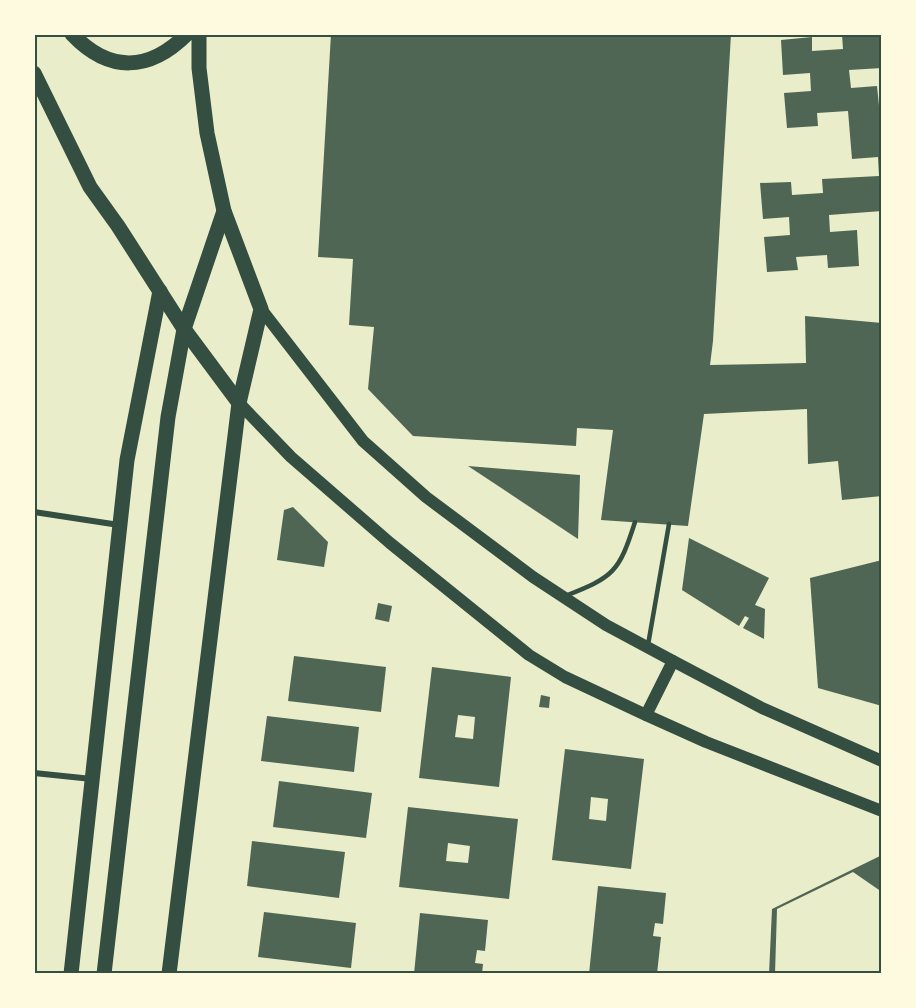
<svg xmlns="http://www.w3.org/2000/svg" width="916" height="1008" viewBox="0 0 916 1008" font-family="Montserrat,sans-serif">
<rect width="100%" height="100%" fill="#e9edc9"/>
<g fill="#4f6655" fill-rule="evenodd">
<path d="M 331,34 L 731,34 L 713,341 L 710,365 L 806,363 L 805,316 L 882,323 L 882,496 L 842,500 L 838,461 L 808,464 L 807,409 L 704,414 L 688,526 L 601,520 L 613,430 L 577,428 L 576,446 L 413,436 L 368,389 L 374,327 L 349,325 L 353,259 L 318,257 Z"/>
<path d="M 882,34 L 882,68 L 849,70 L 851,88 L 877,86 L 882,135 L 882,211 L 829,215 L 830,232 L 857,230 L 859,266 L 828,268 L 827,255 L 796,257 L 798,270 L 767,272 L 764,237 L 790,235 L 789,217 L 763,219 L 760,183 L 791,182 L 792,195 L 823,193 L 822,179 L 879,176 L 878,157 L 852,159 L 848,111 L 817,113 L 818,126 L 787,128 L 784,93 L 811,91 L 810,73 L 783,75 L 781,40 L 812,37 L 812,51 L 843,49 L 842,35 Z"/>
<path d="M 468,466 L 580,475 L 578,539 Z"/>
<path d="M 293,507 L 328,542 L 324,567 L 277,560 L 284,510 Z"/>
<path d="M 689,538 L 769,578 L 755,605 L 765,609 L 764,639 L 743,628 L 749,618 L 745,616 L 739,626 L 682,590 Z"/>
<path d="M 882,560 L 882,706 L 818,688 L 810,578 Z"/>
<path d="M 378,603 L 392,606 L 389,622 L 375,619 Z"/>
<path d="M 294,656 L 386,667 L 381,712 L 288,701 Z"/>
<path d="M 432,667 L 511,677 L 499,787 L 419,778 ZM 458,715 L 475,717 L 473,739 L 455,737 Z"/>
<path d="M 541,695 L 550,697 L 549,708 L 539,707 Z"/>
<path d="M 267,716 L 359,727 L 354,772 L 261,761 Z"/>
<path d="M 565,749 L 644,759 L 631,869 L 552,860 ZM 591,797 L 608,799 L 606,821 L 589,819 Z"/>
<path d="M 279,781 L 372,793 L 366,838 L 273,827 Z"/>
<path d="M 408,807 L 518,819 L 509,899 L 399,887 ZM 448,843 L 470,846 L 468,863 L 446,861 Z"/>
<path d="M 252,841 L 345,852 L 339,898 L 247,886 Z"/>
<path d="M 882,855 L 882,892 L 853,872 L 777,909 L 775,974 L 769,974 L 772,909 Z"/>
<path d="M 598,886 L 666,893 L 663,924 L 655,923 L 653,936 L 661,937 L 657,974 L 589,974 Z"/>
<path d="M 264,912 L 356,923 L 351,968 L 258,957 Z"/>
<path d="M 420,913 L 488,920 L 485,951 L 477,950 L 475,963 L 483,964 L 482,974 L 414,974 Z"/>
</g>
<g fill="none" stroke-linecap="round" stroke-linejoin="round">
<g stroke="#344e41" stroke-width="4.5">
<path d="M 565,596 C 614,577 619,572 635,522"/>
<path d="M 648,645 L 669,524"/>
</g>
<g stroke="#344e41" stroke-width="6">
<path d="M 34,512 L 119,525"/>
<path d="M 34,773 L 92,779"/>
</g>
<g stroke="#344e41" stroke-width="12">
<path d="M 261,309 L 363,441 L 426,497 L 533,577 L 606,625 L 673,661 L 762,708 L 882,761"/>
<path d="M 239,403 L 291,457 L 390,543 L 529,655 L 565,677 L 646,715 L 706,742 L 882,811"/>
<path d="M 646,715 L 673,661"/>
</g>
<g stroke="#344e41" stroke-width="15">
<path d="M 72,34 C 109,73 149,72 187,34"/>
<path d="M 34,73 L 90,187 L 118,226 L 184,329 L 239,403"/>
<path d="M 71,974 L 127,460 L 160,291"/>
<path d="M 104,974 L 168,417 L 184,329 L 224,211"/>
<path d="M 169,974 L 239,403 L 261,309 L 224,211 L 207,133 L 199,68 L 199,34"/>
</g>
</g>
<rect width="916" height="1008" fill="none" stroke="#fefae0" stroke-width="72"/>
<rect x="36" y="36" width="844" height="936" fill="none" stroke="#344e41" stroke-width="2"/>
</svg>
